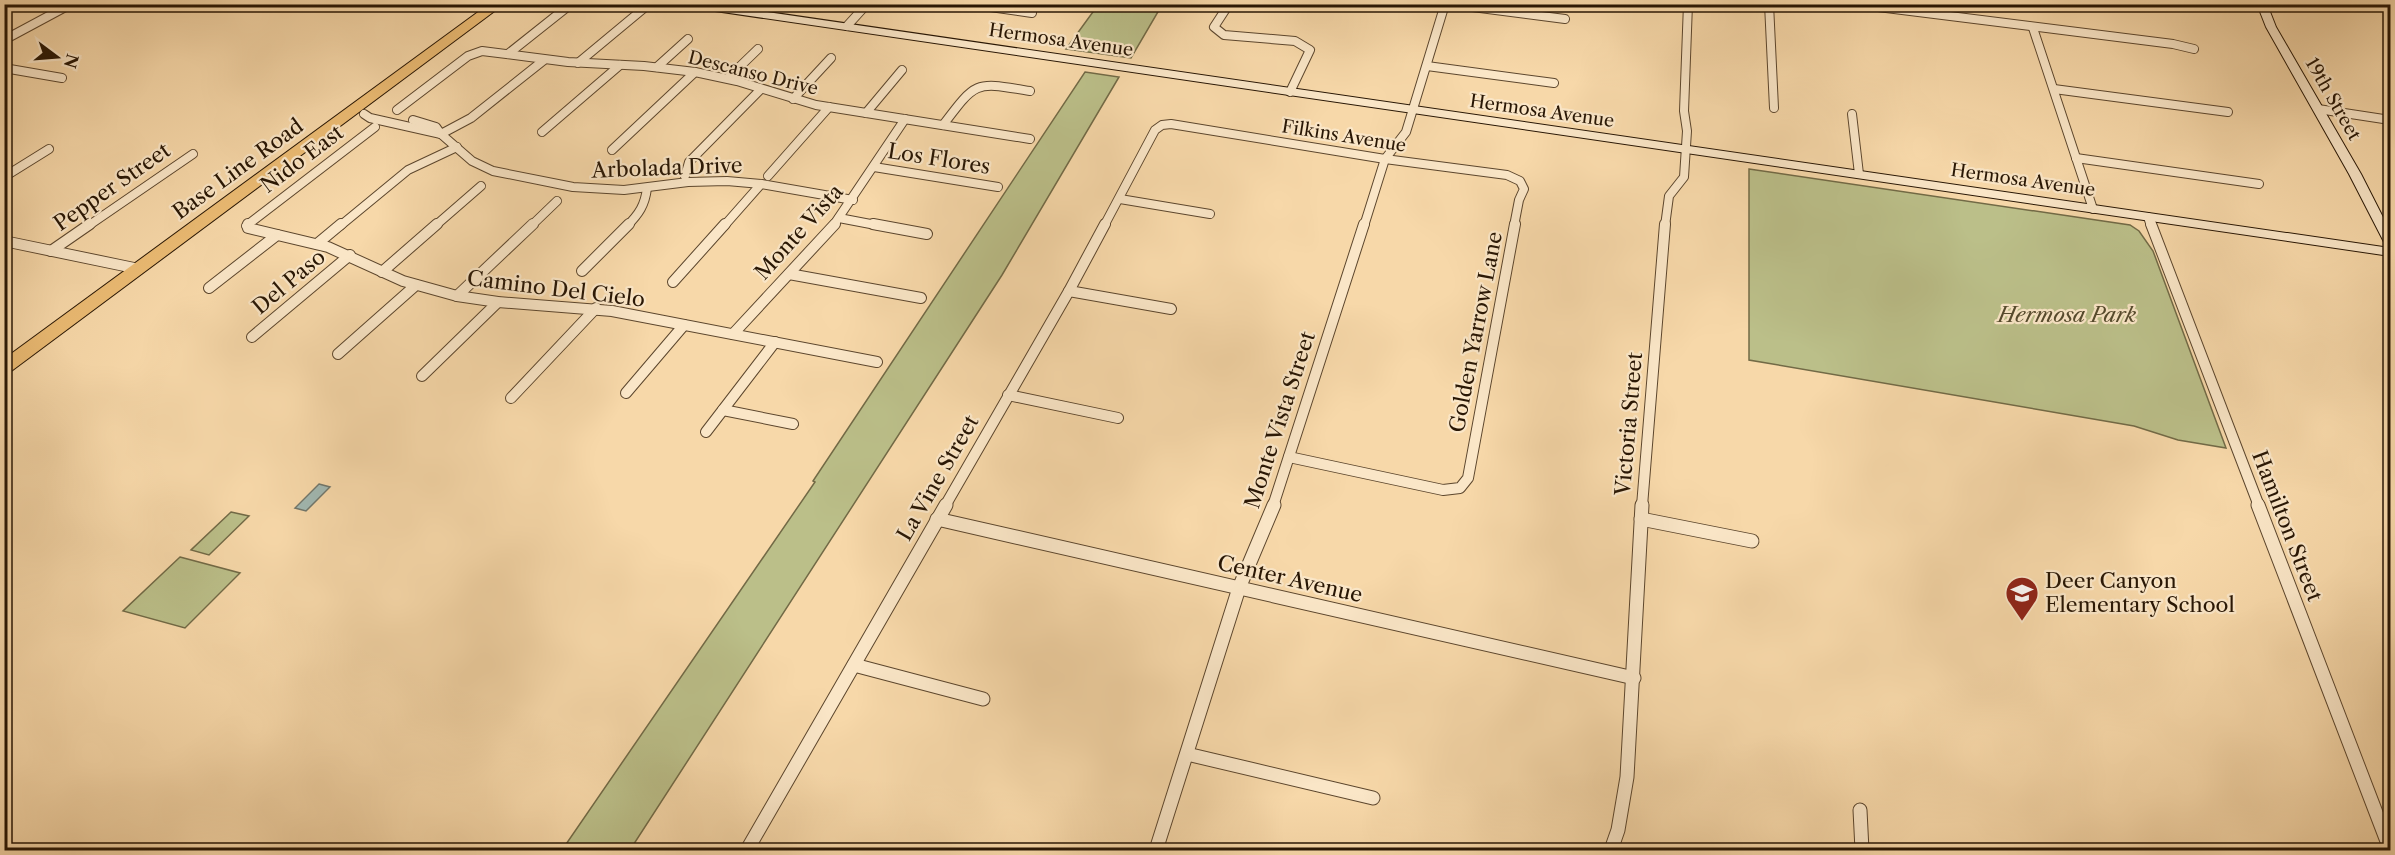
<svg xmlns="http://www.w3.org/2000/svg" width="2395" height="855" viewBox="0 0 2395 855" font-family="'Libre Caslon Text',serif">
<rect width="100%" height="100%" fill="#f7d8a9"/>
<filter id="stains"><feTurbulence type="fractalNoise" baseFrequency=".00333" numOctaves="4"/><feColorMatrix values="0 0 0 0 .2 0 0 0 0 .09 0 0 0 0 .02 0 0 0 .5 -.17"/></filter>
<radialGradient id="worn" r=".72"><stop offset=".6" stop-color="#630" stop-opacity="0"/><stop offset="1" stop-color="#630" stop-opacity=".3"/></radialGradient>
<g fill="#bbbf89" stroke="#726a46" stroke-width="1.5">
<path d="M 1098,5 L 1098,4 L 1162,5 L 1131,58 L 1066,49 Z"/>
<path d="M 1085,72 L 1119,77 L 1002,275 L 630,850 L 562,850 L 815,482 L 813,481 Z"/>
<path d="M 1749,169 L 2130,225 L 2139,231 L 2153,251 L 2226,448 L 2178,440 L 2134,426 L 1749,360 Z"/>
<path d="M 231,512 L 249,516 L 209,555 L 191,550 Z"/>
<path d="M 180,557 L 240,573 L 185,628 L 123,611 Z"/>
</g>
<path fill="#a1b8b2" stroke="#71776c" stroke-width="1.5" d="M 319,484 L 330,487 L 306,511 L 295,508 Z"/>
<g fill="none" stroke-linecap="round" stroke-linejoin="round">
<g stroke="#5c462d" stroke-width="10">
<g id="street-far2">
<path d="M 969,4 L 1032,13"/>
<path d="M 1229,4 L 1214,27 L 1224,35 L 1295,41 L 1310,50 L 1290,92"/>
<path d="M 1449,4 L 1565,19"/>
<path d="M 1769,4 L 1774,108"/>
<path d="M 1854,4 L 2173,44 L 2194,49"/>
<path d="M 847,26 L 867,4"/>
<path d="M 2033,28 L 2093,209"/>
<path d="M 4,40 L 71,4"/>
<path d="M 508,54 L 571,4"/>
<path d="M 578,63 L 649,4"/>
<path d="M 1427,66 L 1554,83"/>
<path d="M 657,67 L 688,39"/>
<path d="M 4,68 L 62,78"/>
<path d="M 728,78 L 758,49"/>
<path d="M 2054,89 L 2228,112"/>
<path d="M 793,99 L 831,58"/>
<path d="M 2318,109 L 2390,120"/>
<path d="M 397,110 L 468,56 L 482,51 L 568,62 L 644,66 L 695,72 L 737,81 L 816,105 L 1030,139"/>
<path d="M 866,113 L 902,70"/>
<path d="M 364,114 L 370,118 L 441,134 L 472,161 L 493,171 L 573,187 L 624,190 L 688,182 L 727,181 L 761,184 L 853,200"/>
<path d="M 1852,114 L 1859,174"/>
<path d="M 413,120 L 436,127 L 441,134"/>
<path d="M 943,125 C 977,80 975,82 1030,91"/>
<path d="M 542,132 L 620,65"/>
<path d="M 441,134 L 471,118 L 544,60"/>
<path d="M 612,150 L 695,72"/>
<path d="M 2076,158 L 2259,184"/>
<path d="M 874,167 L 998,187"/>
<path d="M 685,176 L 689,162 L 761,89"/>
<path d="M 768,176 L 829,107"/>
<path d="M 4,177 L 49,149"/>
<path d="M 1120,199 L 1210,214"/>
<path d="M 2148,217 L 2151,226"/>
<path d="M 839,218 L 881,226"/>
<path d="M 88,226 L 193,154"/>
<path d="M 246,226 L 375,127"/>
<path d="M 340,226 L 408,170 L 457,147"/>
<path d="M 435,226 L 481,186"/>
<path d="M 531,226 L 557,201"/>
<path d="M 627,226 C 639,214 645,205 647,188"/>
<path d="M 724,226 L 761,184"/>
<path d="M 833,226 L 905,119"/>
<path d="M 1104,226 L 1155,130 L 1162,125 L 1171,124 L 1385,159 L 1507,175 L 1520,181 L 1524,189 L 1519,200 L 1514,226"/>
<path d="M 1364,226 L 1385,159 L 1406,132 L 1445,4"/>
<path d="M 1665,226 L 1669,196 L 1684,177 L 1687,131 L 1684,111 L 1688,4"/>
</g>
</g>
<g stroke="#5c462d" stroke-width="12">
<g id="street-far1">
<path d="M 248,224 L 248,228 L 328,247 L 403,281 L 457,296 L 498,302 L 612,311 L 877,362"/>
<path d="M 873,224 L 927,234"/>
<path d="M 2151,224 L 2259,506"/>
<path d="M 4,241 L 139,269"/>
<path d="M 317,244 L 341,224"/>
<path d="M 51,251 L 90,224"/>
<path d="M 582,271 L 629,224"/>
<path d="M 382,272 L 437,224"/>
<path d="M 789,274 L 921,298"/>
<path d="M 673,282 L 725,224"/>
<path d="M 209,288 L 277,235"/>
<path d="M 1069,291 L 1171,309"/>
<path d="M 457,296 L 533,224"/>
<path d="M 733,334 L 835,224"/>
<path d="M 252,337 L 350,255"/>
<path d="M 338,354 L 416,285"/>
<path d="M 422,376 L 498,302"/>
<path d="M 626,393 L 684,325"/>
<path d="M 1008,395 L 1118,418"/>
<path d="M 511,398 L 596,308"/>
<path d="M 723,410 L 793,424"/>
<path d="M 706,432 L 775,342"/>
<path d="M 1289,457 L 1443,490 L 1460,488 L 1468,478 L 1515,224"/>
<path d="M 945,506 L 1069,291 L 1105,224"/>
<path d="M 1273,506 L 1364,224"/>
<path d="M 1642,506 L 1665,224"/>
</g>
</g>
<g stroke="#5c462d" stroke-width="15">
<g id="street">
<path d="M 2258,505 L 2390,849"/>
<path d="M 937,519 L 1634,678"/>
<path d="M 1641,519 L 1752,541"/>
<path d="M 854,665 L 983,699"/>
<path d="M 1187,754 L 1373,798"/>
<path d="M 1860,810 L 1862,850"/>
<path d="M 747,850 L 946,505"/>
<path d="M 1156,850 L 1239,588 L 1274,505"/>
<path d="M 1611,850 L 1618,830 L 1627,777 L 1642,505"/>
</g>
</g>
<g stroke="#281604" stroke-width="2">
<g id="secondary">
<path d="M 683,4 L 713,4 L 2390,248 L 2390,256 L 688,7 Z"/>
<path d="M 2257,4 L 2267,4 L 2276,27 L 2361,174 L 2390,231 L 2390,246 L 2384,242 L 2349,174 L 2266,27 Z"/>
</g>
</g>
<g stroke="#281604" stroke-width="2">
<path id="primary" d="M 489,4 L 504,4 L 10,372 L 4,374 L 4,359 Z"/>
</g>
<use href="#street-far2" stroke="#fae6c7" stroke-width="8"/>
<use href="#street-far1" stroke="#fae6c7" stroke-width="10"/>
<use href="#street" stroke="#fae6c7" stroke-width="13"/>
<use href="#secondary" fill="#fae6c7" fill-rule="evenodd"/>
<use href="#primary" fill="#ecbc74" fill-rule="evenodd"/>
</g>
<defs>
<g id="school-pin" transform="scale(1.725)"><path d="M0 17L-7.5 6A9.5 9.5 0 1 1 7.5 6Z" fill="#8f2418" stroke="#fae6c7"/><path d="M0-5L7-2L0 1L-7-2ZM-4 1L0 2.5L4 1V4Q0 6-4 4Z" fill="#fff"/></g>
</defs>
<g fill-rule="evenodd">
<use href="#school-pin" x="2022" y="593"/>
</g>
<g text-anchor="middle" stroke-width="4.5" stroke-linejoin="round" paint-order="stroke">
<g font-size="18" fill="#281604" stroke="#fae6c7">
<text transform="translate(1061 40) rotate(8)" y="6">Hermosa Avenue</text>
<text transform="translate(753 73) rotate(14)" y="6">Descanso Drive</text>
<text transform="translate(2333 99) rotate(60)" y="6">19th Street</text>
<text transform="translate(1542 111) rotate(8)" y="6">Hermosa Avenue</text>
<text transform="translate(1344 136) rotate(9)" y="6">Filkins Avenue</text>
<text transform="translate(2023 180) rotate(8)" y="6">Hermosa Avenue</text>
</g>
<g font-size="21" fill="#281604" stroke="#fae6c7">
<text transform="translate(302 159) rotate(-37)" y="7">Nido East</text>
<text transform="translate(939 159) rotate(9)" y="7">Los Flores</text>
<text transform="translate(667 168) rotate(-2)" y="7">Arbolada Drive</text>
<text transform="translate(238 169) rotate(-36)" y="7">Base Line Road</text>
<text transform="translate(112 187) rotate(-35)" y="7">Pepper Street</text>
<text transform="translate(799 232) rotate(-48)" y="7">Monte Vista</text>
<text transform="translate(289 282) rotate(-40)" y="7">Del Paso</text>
<text transform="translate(556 289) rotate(7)" y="7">Camino Del Cielo</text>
<text transform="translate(1476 332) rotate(-79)" y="7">Golden Yarrow Lane</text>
<text transform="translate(1280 420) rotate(-72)" y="7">Monte Vista Street</text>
<text transform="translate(1629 424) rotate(-85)" y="7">Victoria Street</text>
<text transform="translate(938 478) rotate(-60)" y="7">La Vine Street</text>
<text transform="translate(2287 526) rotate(69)" y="7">Hamilton Street</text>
<text transform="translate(1290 579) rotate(13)" y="7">Center Avenue</text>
</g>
<g font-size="21" font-style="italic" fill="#54492c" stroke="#fae6c7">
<text x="2067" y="322">Hermosa Park</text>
</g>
<g font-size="21" fill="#281604" stroke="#fae6c7" text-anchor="start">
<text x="2045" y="588">Deer Canyon<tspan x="2045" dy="24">Elementary School</tspan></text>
</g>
</g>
<rect width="2395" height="855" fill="none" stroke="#f7d8a9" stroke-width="24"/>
<rect x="6" y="6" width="2383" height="843" fill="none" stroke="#281604" stroke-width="3"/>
<rect x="12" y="12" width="2371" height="831" fill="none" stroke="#281604" stroke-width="1.5"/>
<g transform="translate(57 57) rotate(106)" stroke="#fae6c7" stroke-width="4.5" paint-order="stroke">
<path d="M0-4.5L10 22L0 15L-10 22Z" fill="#281604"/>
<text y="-9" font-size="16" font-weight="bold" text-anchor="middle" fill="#281604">N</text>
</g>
<rect width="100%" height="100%" filter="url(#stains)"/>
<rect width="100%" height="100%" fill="url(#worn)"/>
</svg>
